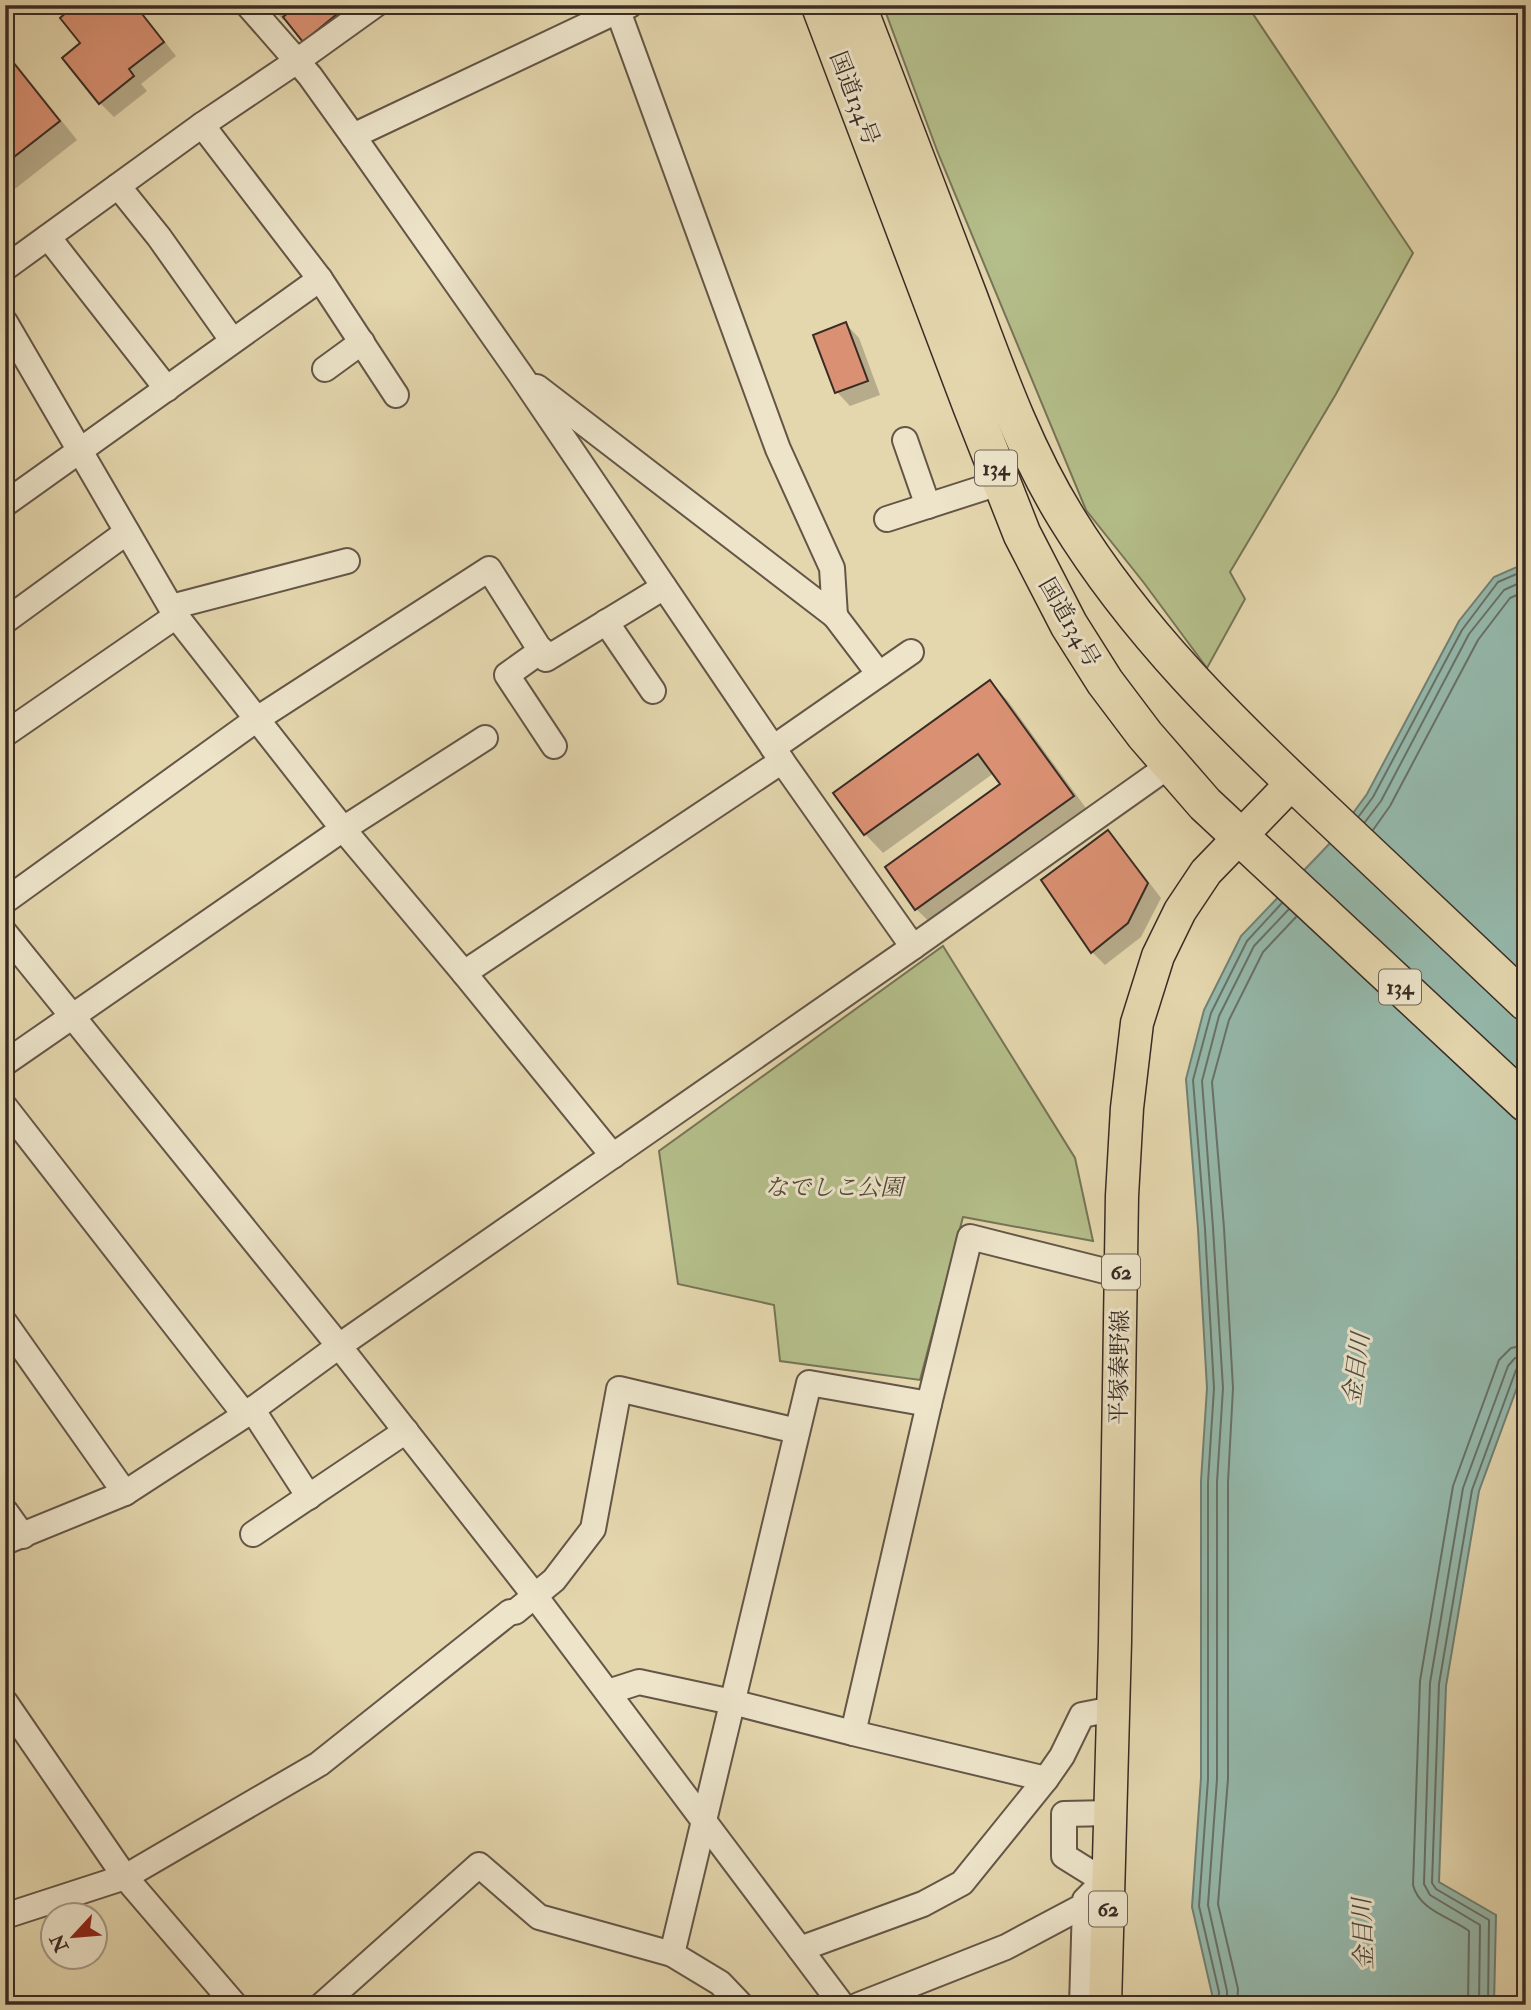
<svg xmlns="http://www.w3.org/2000/svg" width="1531" height="2010" viewBox="0 0 1531 2010" font-family="'IM FELL Double Pica','Noto Serif JP',serif">
<rect width="100%" height="100%" fill="#e4d6ad"/>
<filter id="stains"><feTurbulence type="fractalNoise" baseFrequency=".00286" numOctaves="4"/><feColorMatrix values="0 0 0 0 .2 0 0 0 0 .09 0 0 0 0 .02 0 0 0 .5 -.17"/></filter>
<radialGradient id="worn" r=".72"><stop offset=".6" stop-color="#630" stop-opacity="0"/><stop offset="1" stop-color="#630" stop-opacity=".3"/></radialGradient>
<g fill="#b4be8a" stroke="#767558" stroke-width="2">
<path d="M 883,5 L 1247,5 L 1413,253 L 1336,394 L 1230,572 L 1245,599 L 1207,668 L 1144,583 L 1086,510 L 938,153 Z"/>
<path d="M 943,946 L 1075,1158 L 1093,1241 L 963,1217 L 920,1380 L 780,1361 L 774,1305 L 678,1284 L 659,1151 Z"/>
</g>
<path fill="#95b9ac" stroke="#708176" stroke-width="2" d="M 1526,563 L 1526,1363 L 1479,1491 L 1446,1686 L 1439,1882 L 1496,1915 L 1494,2005 L 1211,2005 L 1212,1994 L 1192,1907 L 1201,1778 L 1201,1481 L 1207,1388 L 1198,1229 L 1186,1079 L 1204,1010 L 1241,936 L 1334,839 L 1367,794 L 1459,621 L 1494,577 Z"/>
<g fill="#0003">
<path d="M 77,5 L 143,5 L 139,9 L 176,56 L 141,84 L 147,91 L 114,117 L 100,103 L 64,58 L 83,44 Z"/>
<path d="M 270,5 L 329,5 L 344,24 L 313,50 L 286,18 L 283,20 Z"/>
<path d="M 5,50 L 77,140 L 11,192 L 5,187 Z"/>
<path d="M 846,324 L 859,338 L 880,395 L 850,406 L 837,392 Z"/>
<path d="M 990,682 L 1008,701 L 1091,815 L 935,927 L 916,909 L 1002,785 L 994,773 L 883,853 L 865,834 L 836,793 Z"/>
<path d="M 1107,832 L 1121,846 L 1161,898 L 1141,937 L 1105,965 L 1092,952 Z"/>
</g>
<g fill="none" stroke-linecap="round" stroke-linejoin="round">
<g stroke="#677268" stroke-width="2">
<path d="M 1359,816 L 1373,797 L 1462,630 L 1498,582 L 1526,570"/>
<path d="M 1365,822 L 1381,801 L 1469,634 L 1504,590 L 1526,580"/>
<path d="M 1373,830 L 1390,806 L 1478,640 L 1510,598 L 1526,591"/>
<path d="M 1218,2005 L 1219,1992 L 1199,1906 L 1208,1779 L 1208,1482 L 1214,1388 L 1205,1229 L 1193,1080 L 1211,1013 L 1247,941 L 1282,903"/>
<path d="M 1227,2005 L 1227,1991 L 1208,1905 L 1217,1779 L 1217,1482 L 1223,1388 L 1213,1228 L 1202,1081 L 1219,1016 L 1254,946 L 1289,909"/>
<path d="M 1237,2005 L 1238,1989 L 1218,1904 L 1228,1779 L 1228,1482 L 1233,1388 L 1224,1228 L 1212,1082 L 1229,1020 L 1263,952 L 1296,917"/>
<path d="M 1468,2005 L 1469,1931 C 1450,1917 1419,1910 1413,1885 L 1420,1681 L 1453,1486 L 1499,1360 L 1511,1348 L 1526,1345"/>
<path d="M 1479,2005 L 1480,1925 L 1430,1895 L 1424,1884 L 1430,1683 L 1463,1488 L 1508,1366 L 1515,1358 L 1526,1356"/>
<path d="M 1488,2005 L 1489,1920 L 1436,1889 L 1432,1883 L 1439,1684 L 1472,1490 L 1516,1370 L 1520,1365 L 1526,1364"/>
</g>
</g>
<g fill="#da9173" stroke="#392c25" stroke-width="2">
<path d="M 135,5 L 164,42 L 129,69 L 134,76 L 99,104 L 62,58 L 80,43 L 60,18 L 75,5 Z"/>
<path d="M 298,5 L 330,5 L 337,14 L 303,42 L 283,17 Z"/>
<path d="M 5,52 L 60,121 L 5,164 Z"/>
<path d="M 846,322 L 868,381 L 835,393 L 813,335 Z"/>
<path d="M 990,680 L 1074,796 L 915,910 L 885,867 L 1000,784 L 978,754 L 864,835 L 833,793 Z"/>
<path d="M 1108,830 L 1148,883 L 1128,923 L 1091,953 L 1041,880 Z"/>
</g>
<g fill="none" stroke-linecap="round" stroke-linejoin="round">
<g stroke="#645647" stroke-width="28">
<g id="minor">
<path d="M 375,5 L 297,61 L 310,76 L 353,136 L 520,374 L 782,761 L 913,947"/>
<path d="M 353,136 L 630,5"/>
<path d="M 118,186 L 159,237 L 232,340"/>
<path d="M 48,237 L 167,389"/>
<path d="M 5,268 L 202,125 L 297,61 L 248,5"/>
<path d="M 320,279 L 396,395"/>
<path d="M 5,322 L 176,616 L 343,829 L 464,973 L 613,1156"/>
<path d="M 325,369 L 362,342"/>
<path d="M 537,387 L 835,616 L 832,568 L 778,449 L 618,11"/>
<path d="M 905,440 L 928,506"/>
<path d="M 5,504 L 320,279 L 202,125"/>
<path d="M 887,519 L 1002,482"/>
<path d="M 171,607 L 347,561"/>
<path d="M 835,616 L 879,674"/>
<path d="M 5,621 L 127,532"/>
<path d="M 606,622 L 653,691"/>
<path d="M 542,650 L 507,675 L 554,746"/>
<path d="M 5,734 L 176,616"/>
<path d="M 773,748 L 911,652"/>
<path d="M 5,901 L 257,719 L 489,569 L 546,659 L 664,587"/>
<path d="M 5,933 L 339,1346 L 535,1596 L 842,2005"/>
<path d="M 464,973 L 782,761"/>
<path d="M 5,1063 L 343,829 L 485,738"/>
<path d="M 5,1107 L 245,1415"/>
<path d="M 5,1323 L 125,1493"/>
<path d="M 252,1409 L 309,1497"/>
<path d="M 5,1511 L 23,1536"/>
<path d="M 253,1534 L 406,1431"/>
<path d="M 5,1542 L 125,1493 L 245,1415 L 339,1346 L 913,947 L 1170,765"/>
<path d="M 608,1692 L 639,1682 L 732,1702 L 853,1733 L 929,1404 L 970,1237 L 1121,1275"/>
<path d="M 5,1702 L 125,1877 L 235,2005"/>
<path d="M 853,1733 L 1046,1779"/>
<path d="M 1109,1884 L 1064,1856 L 1064,1814 L 1110,1813"/>
<path d="M 5,1916 L 125,1877 L 319,1764 L 510,1612 L 515,1612 L 554,1580 L 593,1529 L 619,1389 L 797,1431"/>
<path d="M 800,1949 L 923,1904 L 962,1883 L 1046,1779 L 1062,1756 L 1082,1715 L 1113,1709"/>
<path d="M 672,1954 L 809,1383 L 929,1404"/>
<path d="M 322,2005 L 479,1865 L 539,1917 L 672,1954 L 720,1983 L 741,2005"/>
<path d="M 859,2005 L 1006,1947 L 1085,1905 L 1085,1900 L 1094,1891 L 1109,1884"/>
<path d="M 1082,2005 L 1085,1905"/>
</g>
</g>
<g stroke="#392c25" stroke-width="35">
<path id="major" d="M 1105,2005 L 1115,1642 L 1122,1196 L 1127,1108 L 1137,1023 L 1158,956 L 1180,911 L 1206,872 L 1293,782"/>
</g>
<g stroke="#392c25" stroke-width="40">
<g id="highway">
<path d="M 820,5 L 972,407 L 1022,534 L 1069,625 L 1105,682 L 1145,735 L 1205,804 L 1526,1103"/>
<path d="M 857,5 C 895,103 932,201 969,298 C 997,373 1024,449 1066,517 C 1137,633 1231,724 1329,816 C 1395,878 1460,940 1526,1002"/>
</g>
</g>
<use href="#minor" stroke="#ede4ca" stroke-width="24"/>
<use href="#major" stroke="#e4d6ad" stroke-width="32"/>
<use href="#highway" stroke="#e4d6ad" stroke-width="37"/>
</g>
<g text-anchor="middle" stroke-width="6" stroke-linejoin="round" paint-order="stroke">
<g fill="#ede4ca" stroke="#6f6356" stroke-width="2">
<rect x="975" y="450.5" width="42" height="35" rx="5"/>
<rect x="1379" y="969.5" width="42" height="35" rx="5"/>
<rect x="1102" y="1254.5" width="38" height="35" rx="5"/>
<rect x="1089" y="1891.5" width="38" height="35" rx="5"/>
</g>
<g font-size="21" font-weight="bold" fill="#392c25">
<text x="996" y="475">134</text>
<text x="1400" y="994">134</text>
<text x="1121" y="1279">62</text>
<text x="1108" y="1916">62</text>
</g>
<g font-size="23" fill="#392c25" stroke="#ede4ca">
<text transform="translate(855 98) rotate(69)" y="8">国道134号</text>
<text transform="translate(1070 622) rotate(60)" y="8">国道134号</text>
<text transform="translate(1119 1367) rotate(-89)" y="8">平塚秦野線</text>
</g>
<g font-size="23" font-style="italic" fill="#524939" stroke="#ede4ca">
<text x="834" y="1195">なでしこ公園</text>
</g>
<g font-size="24" font-style="italic" fill="#4b4840" stroke="#ede4ca">
<text transform="translate(1356 1369) rotate(-82)" y="8">金目川</text>
<text transform="translate(1363 1934) rotate(-92)" y="8">金目川</text>
</g>
</g>
<rect width="1531" height="2010" fill="none" stroke="#e4d6ad" stroke-width="28"/>
<rect x="7" y="7" width="1517" height="1996" fill="none" stroke="#392c25" stroke-width="3.5"/>
<rect x="14" y="14" width="1503" height="1982" fill="none" stroke="#392c25" stroke-width="2"/>
<g transform="translate(74 1936) rotate(244)"><circle r="33" fill="#ede4ca" stroke="#a59a88" stroke-width="2"/>
<path d="M0-5L12 26L0 18L-12 26Z" fill="#8f2418"/>
<text y="-10" font-size="19" font-weight="bold" text-anchor="middle" fill="#392c25">N</text>
</g>
<rect width="100%" height="100%" filter="url(#stains)"/>
<rect width="100%" height="100%" fill="url(#worn)"/>
</svg>
